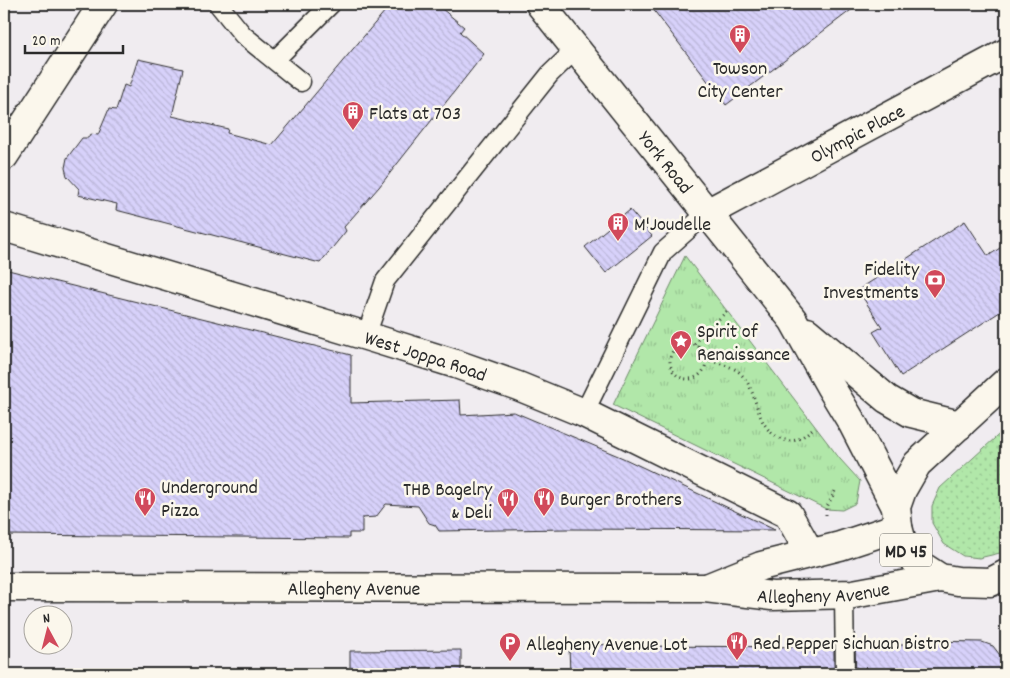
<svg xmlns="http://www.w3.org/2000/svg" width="1010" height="678" viewBox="0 0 1010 678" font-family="Dekko,sans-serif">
<defs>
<pattern id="grass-dots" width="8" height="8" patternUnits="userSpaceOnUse" patternTransform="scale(1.25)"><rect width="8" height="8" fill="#b1e7a9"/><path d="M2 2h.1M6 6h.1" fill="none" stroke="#98c692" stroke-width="1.8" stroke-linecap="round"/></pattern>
<pattern id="park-tufts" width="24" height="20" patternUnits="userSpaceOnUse" patternTransform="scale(1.25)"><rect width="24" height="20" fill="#b1e7a9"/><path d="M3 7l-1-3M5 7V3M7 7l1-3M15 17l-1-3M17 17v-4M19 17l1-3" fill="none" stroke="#98c692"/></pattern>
<pattern id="building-back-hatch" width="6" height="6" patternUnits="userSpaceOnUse" patternTransform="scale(1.25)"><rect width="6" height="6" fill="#d7d1fa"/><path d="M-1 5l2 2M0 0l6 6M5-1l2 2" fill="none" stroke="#b9b4d6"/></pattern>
</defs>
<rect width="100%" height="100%" fill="#f0ecf0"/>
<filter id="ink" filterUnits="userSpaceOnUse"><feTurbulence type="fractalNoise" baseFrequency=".02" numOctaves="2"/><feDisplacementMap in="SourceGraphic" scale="10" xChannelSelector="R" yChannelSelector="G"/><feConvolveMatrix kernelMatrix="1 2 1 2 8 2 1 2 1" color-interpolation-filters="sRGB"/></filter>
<g filter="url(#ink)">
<path fill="url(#grass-dots)" stroke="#6e896a" d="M 1006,428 L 1006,547 L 1000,553 L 979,558 L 963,556 L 944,544 L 932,523 L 932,506 L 940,488 Z"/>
<path fill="url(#park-tufts)" stroke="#6e896a" d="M 685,256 L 840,459 L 860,481 L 856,503 L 842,510 L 826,509 L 613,405 Z"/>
<g fill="url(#building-back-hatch)" stroke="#2b2b2b">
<path d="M 391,4 L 436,4 L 464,27 L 460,32 L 484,54 L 379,187 L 344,227 L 346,231 L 320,263 L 116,210 L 117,204 L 78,195 L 79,189 L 67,176 L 65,168 L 67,158 L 82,138 L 88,138 L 90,134 L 98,135 L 109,109 L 116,110 L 124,85 L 129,87 L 138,59 L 183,69 L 172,116 L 228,129 L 227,133 L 272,145 Z"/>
<path d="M 649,4 L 859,4 L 726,105 Z"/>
<path d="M 630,210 L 652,236 L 606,273 L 585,247 Z"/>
<path d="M 965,221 L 988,256 L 1006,244 L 1006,308 L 901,376 L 873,332 L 882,327 L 858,290 Z"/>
<path d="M 4,269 L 351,355 L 351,403 L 460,400 L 461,415 L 514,412 L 623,458 L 775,530 L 567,529 L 439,531 L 435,525 L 429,523 L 418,506 L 386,504 L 376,517 L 362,518 L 362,533 L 349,533 L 349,538 L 4,535 Z"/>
<path d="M 926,641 L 982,642 L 993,646 L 1006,663 L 1006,674 L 856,674 L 855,647 L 859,647 L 859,645 L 926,645 Z"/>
<path d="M 621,644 L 621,646 L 834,647 L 834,674 L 570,674 L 569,646 Z"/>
<path d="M 461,650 L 461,674 L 350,674 L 350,651 Z"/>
</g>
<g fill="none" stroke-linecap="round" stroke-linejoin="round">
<g stroke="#2b2b2b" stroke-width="21">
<g id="service">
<path d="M 218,4 L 243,35 L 301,82"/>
<path d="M 275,60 L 331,4"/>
<path d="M 366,336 L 385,281 L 550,74 L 576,49"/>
<path d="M 584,413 L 663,252 L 707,213"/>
<path d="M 844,594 L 845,674"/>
</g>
</g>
<g stroke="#2b2b2b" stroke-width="31">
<g id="minor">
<path d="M 4,156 L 103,4"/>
<path id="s1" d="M 707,213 L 1006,53"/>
<path id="s2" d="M 4,227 L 366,336 L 456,364 L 518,386 L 584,413 L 788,514 L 810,553"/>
<path id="s3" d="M 4,587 L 705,588 L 772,596 L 853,594 L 940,578"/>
<path d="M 709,587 L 761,566 L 840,546 L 898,527"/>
</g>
</g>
<g stroke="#2b2b2b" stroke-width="31">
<g id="secondary">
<path id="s4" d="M 540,4 L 793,320 L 830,386 L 853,424 L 896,507"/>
<path d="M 807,332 L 887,399 L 911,413 L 960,425"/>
</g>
</g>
<g stroke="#2b2b2b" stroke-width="31">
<path id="primary" d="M 1006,382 L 917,464 L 902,490 L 896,507 L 898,527 L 902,542 L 908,554 L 923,567 L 940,578 L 958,581 L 991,582 L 1006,574"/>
</g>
<g stroke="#2b2b2b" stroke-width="3" stroke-dasharray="1 4" stroke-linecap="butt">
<circle cx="688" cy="361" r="18"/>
<path d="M 696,345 L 698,340 L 727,311"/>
<path d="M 706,359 C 717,364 733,365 741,374 C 759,392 754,425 778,437 C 784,440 789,442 796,440 C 803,438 809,431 815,427"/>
<path d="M 826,515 L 826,509 L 835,491"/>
</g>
<use href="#service" stroke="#fbf7ec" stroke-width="18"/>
<use href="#minor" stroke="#fbf7ec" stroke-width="28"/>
<use href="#secondary" stroke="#fbf7ec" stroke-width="28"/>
<use href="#primary" stroke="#fbf7ec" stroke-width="28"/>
</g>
</g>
<defs>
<g id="building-pin" transform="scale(1.125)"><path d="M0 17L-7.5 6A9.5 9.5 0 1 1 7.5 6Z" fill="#d1495b" stroke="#fbf7ec"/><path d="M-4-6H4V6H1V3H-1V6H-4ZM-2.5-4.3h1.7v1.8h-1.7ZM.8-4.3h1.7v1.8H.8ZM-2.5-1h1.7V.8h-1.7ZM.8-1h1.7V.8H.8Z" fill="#fff"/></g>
<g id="bank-pin" transform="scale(1.125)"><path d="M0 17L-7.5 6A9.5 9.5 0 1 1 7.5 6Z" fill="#d1495b" stroke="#fbf7ec"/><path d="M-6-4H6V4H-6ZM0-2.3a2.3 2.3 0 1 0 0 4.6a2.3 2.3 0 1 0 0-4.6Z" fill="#fff"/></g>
<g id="sight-pin" transform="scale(1.125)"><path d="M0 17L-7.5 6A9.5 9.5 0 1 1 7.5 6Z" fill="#d1495b" stroke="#fbf7ec"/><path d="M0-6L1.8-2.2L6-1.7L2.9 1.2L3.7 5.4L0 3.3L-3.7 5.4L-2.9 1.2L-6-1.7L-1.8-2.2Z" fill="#fff"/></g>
<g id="restaurant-pin" transform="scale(1.125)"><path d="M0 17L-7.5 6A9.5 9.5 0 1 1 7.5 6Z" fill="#d1495b" stroke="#fbf7ec"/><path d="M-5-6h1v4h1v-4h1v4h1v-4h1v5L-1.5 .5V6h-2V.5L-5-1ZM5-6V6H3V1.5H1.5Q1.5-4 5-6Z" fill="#fff"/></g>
<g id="parking-pin" transform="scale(1.125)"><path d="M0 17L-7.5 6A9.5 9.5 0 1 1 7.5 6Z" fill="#d1495b" stroke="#fbf7ec"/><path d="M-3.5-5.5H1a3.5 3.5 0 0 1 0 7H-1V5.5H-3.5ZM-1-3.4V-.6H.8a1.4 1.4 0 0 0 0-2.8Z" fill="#fff"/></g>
</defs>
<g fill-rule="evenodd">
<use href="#building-pin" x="740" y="35"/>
<use href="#building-pin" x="353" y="112"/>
<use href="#building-pin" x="618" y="223"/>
<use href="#bank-pin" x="935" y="280"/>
<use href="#sight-pin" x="681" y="341"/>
<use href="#restaurant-pin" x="145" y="498"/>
<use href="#restaurant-pin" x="544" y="498"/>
<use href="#restaurant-pin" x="508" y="499"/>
<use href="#restaurant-pin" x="737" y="642"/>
<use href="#parking-pin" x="510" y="643"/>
</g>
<g text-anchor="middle" stroke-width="5" stroke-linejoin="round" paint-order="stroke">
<rect fill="#fbf7ec" stroke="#696865" stroke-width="1" x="880" y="533.5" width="52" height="33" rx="4"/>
<g font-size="19" font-weight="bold" fill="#2b2b2b">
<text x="906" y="557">MD 45</text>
</g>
<g font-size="20" fill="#2b2b2b" stroke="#fbf7ec" text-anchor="start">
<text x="740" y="74" text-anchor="middle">Towson<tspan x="740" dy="23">City Center</tspan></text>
<text x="369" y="119">Flats at 703</text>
<text x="634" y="230">M'Joudelle</text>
<text x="919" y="275" text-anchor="end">Fidelity<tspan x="919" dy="23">Investments</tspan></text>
<text x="697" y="337">Spirit of<tspan x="697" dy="23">Renaissance</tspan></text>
<text x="161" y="493">Underground<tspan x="161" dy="23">Pizza</tspan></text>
<text x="492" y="495" text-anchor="end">THB Bagelry<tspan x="492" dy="23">&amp; Deli</tspan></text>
<text x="560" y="505">Burger Brothers</text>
<text x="753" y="649">Red Pepper Sichuan Bistro</text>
<text x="526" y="650">Allegheny Avenue Lot</text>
</g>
<g font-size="20" fill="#2b2b2b" stroke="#fbf7ec">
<text dy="7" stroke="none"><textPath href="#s1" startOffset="170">Olympic Place</textPath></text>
<text dy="7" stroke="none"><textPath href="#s4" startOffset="202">York Road</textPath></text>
<text dy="7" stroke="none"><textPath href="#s2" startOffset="441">West Joppa Road</textPath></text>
<text dy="7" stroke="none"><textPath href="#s3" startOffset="350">Allegheny Avenue</textPath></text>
<text dy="7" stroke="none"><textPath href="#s3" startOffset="820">Allegheny Avenue</textPath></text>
</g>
</g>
<rect width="1010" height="678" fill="none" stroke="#fbf7ec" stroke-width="20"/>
<rect x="10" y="10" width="990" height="658" fill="none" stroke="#2b2b2b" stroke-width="2" filter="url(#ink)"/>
<g transform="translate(48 630) rotate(353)"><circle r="24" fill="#fbf7ec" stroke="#a8a59f"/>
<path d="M0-4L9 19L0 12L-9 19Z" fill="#d1495b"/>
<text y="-8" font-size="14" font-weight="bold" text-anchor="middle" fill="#2b2b2b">N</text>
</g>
<path d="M25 45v8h98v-8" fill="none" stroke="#2b2b2b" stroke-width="2.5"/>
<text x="32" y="45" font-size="15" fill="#2b2b2b" stroke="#fbf7ec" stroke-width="4" paint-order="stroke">20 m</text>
</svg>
